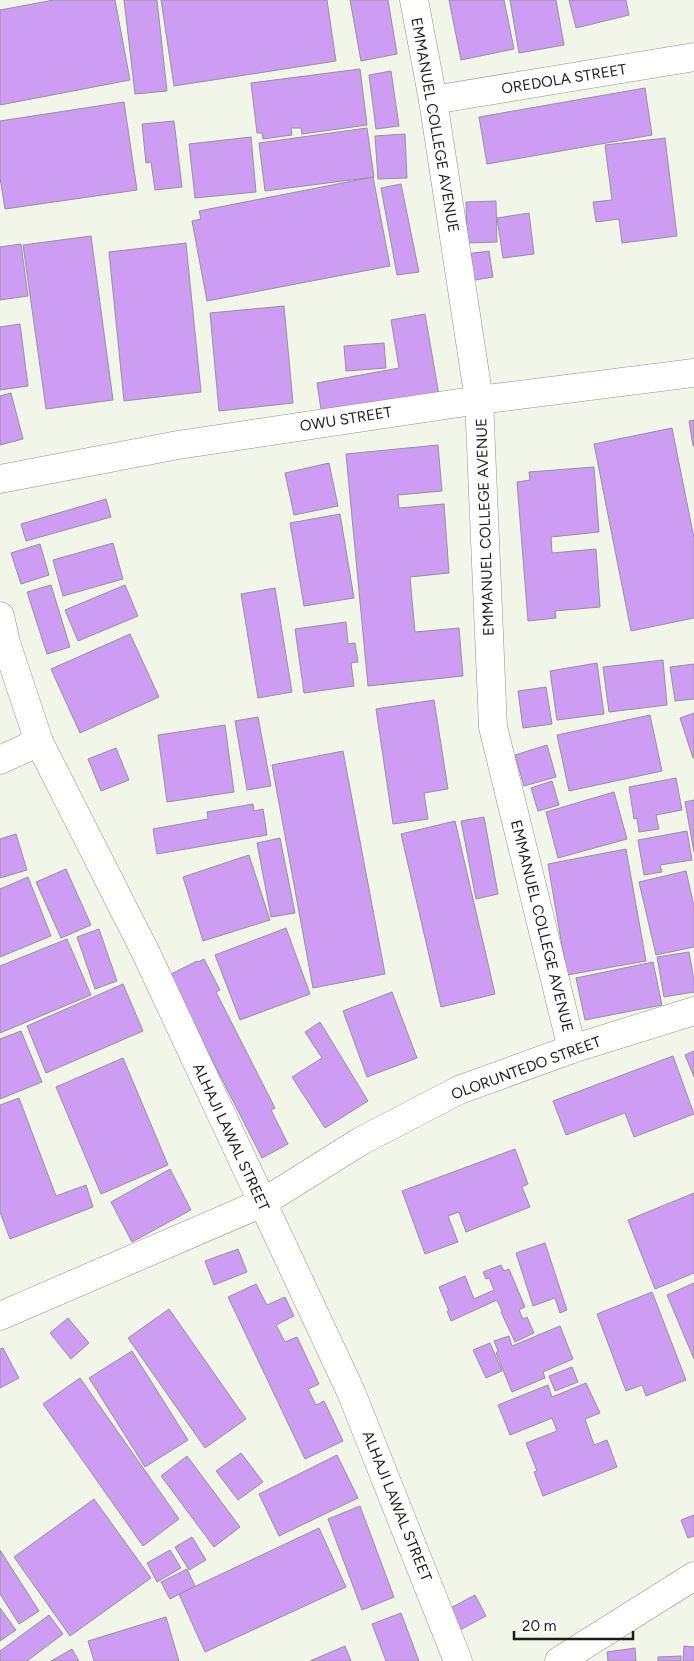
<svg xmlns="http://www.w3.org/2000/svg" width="694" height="1661" viewBox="0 0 694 1661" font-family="Figtree,sans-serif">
<rect width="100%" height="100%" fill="#f1f6e9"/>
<g fill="#cd9df3" stroke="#96909c">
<path d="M 54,0 L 115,0 L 130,80 L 0,105 L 0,10 Z"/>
<path d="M 124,0 L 157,0 L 167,91 L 135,94 Z"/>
<path d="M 161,0 L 327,0 L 336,61 L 174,86 Z"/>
<path d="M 350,0 L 388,0 L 397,54 L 361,61 Z"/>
<path d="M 449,0 L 504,0 L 514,49 L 461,60 Z"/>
<path d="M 510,0 L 556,0 L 564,45 L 519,53 Z"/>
<path d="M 569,0 L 626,0 L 629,15 L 576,28 Z"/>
<path d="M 360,69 L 367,125 L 302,134 L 301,128 L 291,128 L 292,135 L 263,139 L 262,133 L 257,133 L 251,83 Z"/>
<path d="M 391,71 L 399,126 L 376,129 L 369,75 Z"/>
<path d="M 645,88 L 652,135 L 487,164 L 479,117 Z"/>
<path d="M 124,102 L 137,190 L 5,209 L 0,178 L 0,121 Z"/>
<path d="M 174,121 L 182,187 L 155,190 L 151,162 L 146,163 L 142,124 Z"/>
<path d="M 367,128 L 374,177 L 265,191 L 259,143 Z"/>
<path d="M 405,134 L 407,178 L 378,179 L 375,136 Z"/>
<path d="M 251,137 L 256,192 L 195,198 L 189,144 Z"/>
<path d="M 665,138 L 677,236 L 622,243 L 619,219 L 596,222 L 593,202 L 612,200 L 605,145 Z"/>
<path d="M 373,177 L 390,266 L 207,301 L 192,221 L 201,219 L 199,211 Z"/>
<path d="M 401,184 L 419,272 L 397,275 L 381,188 Z"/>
<path d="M 496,201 L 497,242 L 467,243 L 466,202 Z"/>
<path d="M 529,213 L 534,254 L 503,258 L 497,218 Z"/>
<path d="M 91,236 L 113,400 L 46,409 L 23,245 Z"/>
<path d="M 186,243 L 201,392 L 124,401 L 109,252 Z"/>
<path d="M 21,244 L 28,296 L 0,300 L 0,247 Z"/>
<path d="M 489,251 L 493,277 L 469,281 L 466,254 Z"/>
<path d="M 284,306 L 293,403 L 219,411 L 210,313 Z"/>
<path d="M 425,314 L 439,395 L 322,416 L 317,383 L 399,368 L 391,320 Z"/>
<path d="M 20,324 L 28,386 L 0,390 L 0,327 Z"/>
<path d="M 384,343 L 386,368 L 346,371 L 344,346 Z"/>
<path d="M 11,393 L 23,439 L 0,445 L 0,396 Z"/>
<path d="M 694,420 L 694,446 L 693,446 L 689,421 Z"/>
<path d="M 672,428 L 694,538 L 694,618 L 631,631 L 594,444 Z"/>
<path d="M 438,445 L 442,491 L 398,495 L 399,508 L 444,504 L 449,573 L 410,577 L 415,632 L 459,628 L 463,676 L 368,686 L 346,454 Z"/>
<path d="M 329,463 L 338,506 L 294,515 L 285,473 Z"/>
<path d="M 594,467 L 599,532 L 551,537 L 552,553 L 596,549 L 600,607 L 555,611 L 556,618 L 528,621 L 517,482 L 530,480 L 529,472 Z"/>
<path d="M 106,499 L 111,517 L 26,541 L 21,524 Z"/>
<path d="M 340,514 L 354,598 L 304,606 L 290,523 Z"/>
<path d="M 113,543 L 123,579 L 63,596 L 53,560 Z"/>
<path d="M 40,544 L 49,575 L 21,584 L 11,553 Z"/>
<path d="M 51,585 L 70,647 L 47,654 L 27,592 Z"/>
<path d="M 125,585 L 138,616 L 78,641 L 65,610 Z"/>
<path d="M 275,588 L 292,692 L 258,698 L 241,594 Z"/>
<path d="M 346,622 L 348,644 L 355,643 L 358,662 L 351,663 L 354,686 L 304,693 L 295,629 Z"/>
<path d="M 130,634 L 159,697 L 80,733 L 51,669 Z"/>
<path d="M 663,660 L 667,705 L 609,712 L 603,667 Z"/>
<path d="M 597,663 L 604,714 L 557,720 L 550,671 Z"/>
<path d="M 694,664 L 694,699 L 675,701 L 670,667 Z"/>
<path d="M 546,687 L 552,724 L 523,728 L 518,691 Z"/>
<path d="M 434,700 L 448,789 L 424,793 L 428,819 L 393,824 L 376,709 Z"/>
<path d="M 694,713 L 694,758 L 693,758 L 680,718 Z"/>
<path d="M 650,715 L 662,771 L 569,791 L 557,735 Z"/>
<path d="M 258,717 L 271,786 L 247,790 L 235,721 Z"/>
<path d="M 225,725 L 234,792 L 167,802 L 158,735 Z"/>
<path d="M 547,745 L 556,777 L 524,786 L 515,755 Z"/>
<path d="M 116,748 L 129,780 L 101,791 L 88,759 Z"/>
<path d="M 343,751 L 385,974 L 313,988 L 272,765 Z"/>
<path d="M 676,778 L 682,810 L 656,815 L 659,829 L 639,832 L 637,818 L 634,819 L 629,787 Z"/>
<path d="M 552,781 L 559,805 L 538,811 L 531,788 Z"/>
<path d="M 614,792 L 627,839 L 558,858 L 546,812 Z"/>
<path d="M 694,800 L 694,852 L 685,802 Z"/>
<path d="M 253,804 L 254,811 L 263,809 L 267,835 L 157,854 L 153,829 L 208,819 L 207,812 Z"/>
<path d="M 484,817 L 498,894 L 476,899 L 461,821 Z"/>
<path d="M 455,821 L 495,994 L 441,1007 L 401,834 Z"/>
<path d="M 687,831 L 692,860 L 660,865 L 662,872 L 644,875 L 638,840 Z"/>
<path d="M 16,834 L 27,870 L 0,878 L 0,839 Z"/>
<path d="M 280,838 L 295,913 L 271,917 L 257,843 Z"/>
<path d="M 626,849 L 646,961 L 567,975 L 548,864 Z"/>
<path d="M 249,855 L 270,920 L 203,941 L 183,877 Z"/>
<path d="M 66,869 L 91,925 L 61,938 L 36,882 Z"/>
<path d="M 686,871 L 694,906 L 694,947 L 656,955 L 639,882 Z"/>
<path d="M 28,877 L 51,936 L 0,957 L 0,889 Z"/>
<path d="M 286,928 L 310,994 L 240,1020 L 215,955 Z"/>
<path d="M 99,929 L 117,981 L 95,989 L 77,937 Z"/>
<path d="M 67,939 L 91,995 L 0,1033 L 0,966 Z"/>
<path d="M 689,952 L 694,980 L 694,992 L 664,997 L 657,957 Z"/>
<path d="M 204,959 L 220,990 L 216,992 L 275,1108 L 271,1110 L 288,1144 L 262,1158 L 169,975 L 197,961 L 198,962 Z"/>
<path d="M 653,962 L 662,1005 L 585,1020 L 576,978 Z"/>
<path d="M 123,984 L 143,1031 L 46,1073 L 27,1026 Z"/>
<path d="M 392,992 L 417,1058 L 367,1077 L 343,1011 Z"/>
<path d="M 320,1022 L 368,1101 L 325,1128 L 292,1077 L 322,1058 L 305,1032 Z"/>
<path d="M 21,1031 L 42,1082 L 0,1099 L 0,1039 Z"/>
<path d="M 694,1051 L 694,1077 L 685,1055 Z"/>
<path d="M 673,1056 L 694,1114 L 634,1137 L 625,1113 L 566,1135 L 553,1101 Z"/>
<path d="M 123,1058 L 168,1165 L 101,1194 L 56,1087 Z"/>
<path d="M 19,1098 L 56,1196 L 86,1185 L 93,1207 L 10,1239 L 0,1212 L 0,1105 Z"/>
<path d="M 515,1149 L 528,1184 L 522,1187 L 530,1207 L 466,1232 L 459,1212 L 448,1216 L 458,1242 L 425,1254 L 402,1191 Z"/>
<path d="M 170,1169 L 191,1210 L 132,1242 L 111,1202 Z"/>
<path d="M 694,1193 L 694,1273 L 655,1289 L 628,1220 Z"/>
<path d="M 545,1243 L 567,1310 L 560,1313 L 555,1298 L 533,1306 L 516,1253 Z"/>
<path d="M 238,1249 L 247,1272 L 214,1285 L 205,1261 Z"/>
<path d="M 501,1265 L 504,1271 L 509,1269 L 525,1307 L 519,1310 L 523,1319 L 527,1317 L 534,1333 L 515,1342 L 501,1312 L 502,1311 L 497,1300 L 451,1321 L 447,1311 L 449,1311 L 439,1287 L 465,1276 L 474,1299 L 494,1290 L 489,1278 L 486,1279 L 483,1272 Z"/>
<path d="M 694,1283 L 694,1359 L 667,1295 Z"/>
<path d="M 256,1284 L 267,1305 L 285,1297 L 294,1316 L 276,1325 L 285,1342 L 297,1337 L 319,1384 L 308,1389 L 316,1405 L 324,1401 L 343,1441 L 305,1459 L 228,1297 Z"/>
<path d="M 652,1292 L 686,1380 L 646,1396 L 642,1385 L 626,1391 L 597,1314 Z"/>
<path d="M 169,1309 L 246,1419 L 205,1448 L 128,1338 Z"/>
<path d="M 68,1318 L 89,1343 L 71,1359 L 50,1333 Z"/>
<path d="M 560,1326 L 573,1359 L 543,1372 L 545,1378 L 512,1392 L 496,1353 L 498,1351 L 494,1341 L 509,1336 L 512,1346 Z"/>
<path d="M 490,1343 L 502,1371 L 486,1378 L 473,1350 Z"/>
<path d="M 3,1348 L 19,1378 L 0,1388 L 0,1349 Z"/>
<path d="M 132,1351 L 188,1440 L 145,1467 L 89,1378 Z"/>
<path d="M 572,1367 L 578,1382 L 555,1391 L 549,1376 Z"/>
<path d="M 80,1378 L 179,1519 L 143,1546 L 43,1404 Z"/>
<path d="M 586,1383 L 600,1413 L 585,1419 L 594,1445 L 607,1440 L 617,1467 L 543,1496 L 534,1472 L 537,1471 L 526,1443 L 557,1431 L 552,1418 L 510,1435 L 498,1405 L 548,1385 L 552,1397 Z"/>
<path d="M 241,1453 L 263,1482 L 238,1500 L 216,1471 Z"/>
<path d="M 337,1455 L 358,1498 L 279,1536 L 259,1494 Z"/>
<path d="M 187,1456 L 240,1527 L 214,1547 L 161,1476 Z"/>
<path d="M 94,1499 L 151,1578 L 70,1636 L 14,1557 Z"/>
<path d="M 360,1506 L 394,1597 L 362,1610 L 328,1519 Z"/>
<path d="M 694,1515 L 694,1536 L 688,1538 L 681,1520 Z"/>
<path d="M 319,1528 L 346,1587 L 205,1652 L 179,1594 Z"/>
<path d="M 192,1537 L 206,1560 L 189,1570 L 175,1547 Z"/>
<path d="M 0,1550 L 39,1611 L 19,1624 L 0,1594 Z"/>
<path d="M 170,1550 L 181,1568 L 157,1582 L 147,1563 Z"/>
<path d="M 187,1569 L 195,1586 L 170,1599 L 161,1582 Z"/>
<path d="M 475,1595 L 486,1616 L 456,1632 L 445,1611 Z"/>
<path d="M 0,1608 L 16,1630 L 0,1641 Z"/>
<path d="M 401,1613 L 419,1661 L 386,1661 L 372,1624 Z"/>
<path d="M 49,1615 L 63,1634 L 27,1661 L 0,1661 L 0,1651 Z"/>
<path d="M 166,1617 L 179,1661 L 94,1661 L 88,1641 Z"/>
<path d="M 345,1646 L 351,1661 L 310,1661 Z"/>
<path d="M 684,1646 L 694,1647 L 694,1661 L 683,1661 Z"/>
<path d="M 635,1648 L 636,1661 L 608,1661 L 607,1652 Z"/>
<path d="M 72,1649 L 79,1661 L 51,1661 Z"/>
<path d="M 681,1656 L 681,1661 L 658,1661 L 658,1657 Z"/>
</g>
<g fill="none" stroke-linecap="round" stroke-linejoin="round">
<g stroke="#909488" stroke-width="29">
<g id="minor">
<path d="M 414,0 L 433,100 L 479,400 L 493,727 L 572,1049"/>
<path d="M 433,100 L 694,57"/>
<path d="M 0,479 L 178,445 L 479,400 L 694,373"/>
<path d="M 0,616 L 6,643 L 39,742 L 146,953 L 351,1392 L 458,1661"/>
<path d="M 0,760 L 39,742"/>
<path d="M 0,1316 L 262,1203 L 361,1141 L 459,1090 L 572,1049 L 694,1011"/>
<path d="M 559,1661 L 694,1576"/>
</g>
</g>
<use href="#minor" stroke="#fff" stroke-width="28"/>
</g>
<g text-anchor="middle" stroke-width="4" stroke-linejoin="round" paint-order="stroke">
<g font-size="15" fill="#1b1d18" stroke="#fff">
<text transform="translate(564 79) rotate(-9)" y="5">OREDOLA STREET</text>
<text transform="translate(435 125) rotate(80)" y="5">EMMANUEL COLLEGE AVENUE</text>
<text transform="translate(346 419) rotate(-9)" y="5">OWU STREET</text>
<text transform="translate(485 527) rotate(-92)" y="5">EMMANUEL COLLEGE AVENUE</text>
<text transform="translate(542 926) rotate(76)" y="5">EMMANUEL COLLEGE AVENUE</text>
<text transform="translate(526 1068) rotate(-20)" y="5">OLORUNTEDO STREET</text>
<text transform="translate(231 1137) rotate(65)" y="5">ALHAJI LAWAL STREET</text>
<text transform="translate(397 1506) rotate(68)" y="5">ALHAJI LAWAL STREET</text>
</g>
</g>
<path d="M514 1631v8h119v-8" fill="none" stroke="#1b1d18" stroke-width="2.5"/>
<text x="522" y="1631" font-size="15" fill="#1b1d18" stroke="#ffffff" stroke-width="4" paint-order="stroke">20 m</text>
</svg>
